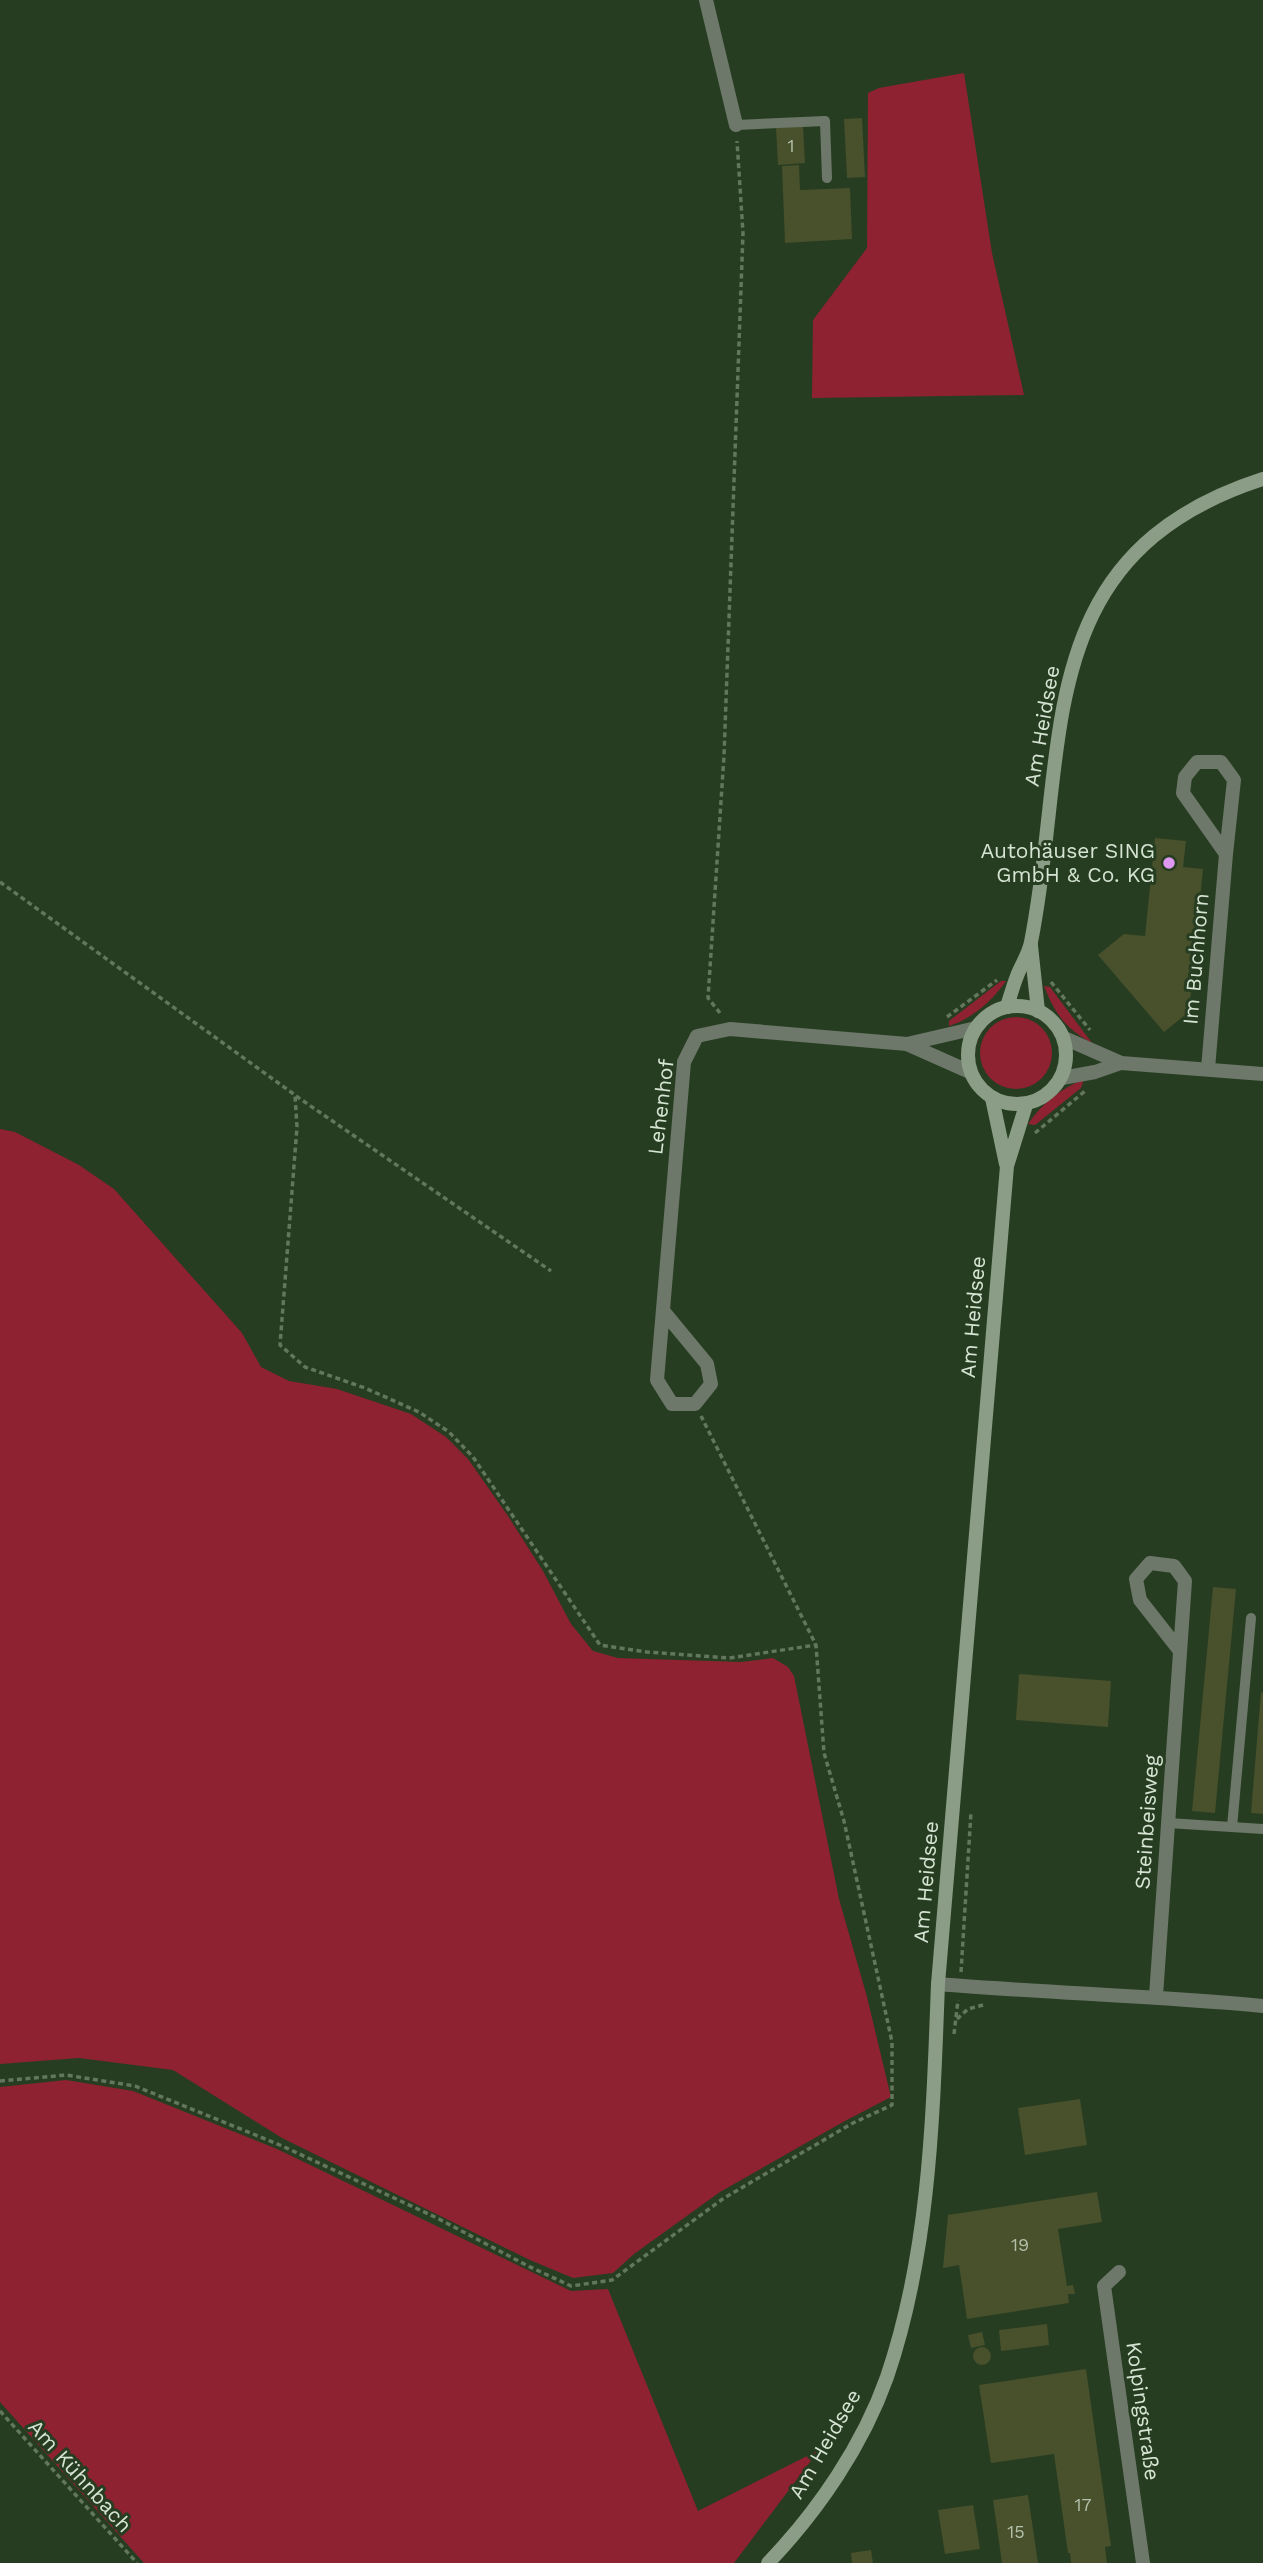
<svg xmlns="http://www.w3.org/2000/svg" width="1263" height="2563" viewBox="0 0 1263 2563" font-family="'Work Sans',sans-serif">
<rect width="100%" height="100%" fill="#273d21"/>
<g fill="#8e2230">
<path d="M 964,73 L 992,253 L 1024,395 L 812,398 L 813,320 L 867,248 L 868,93 L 879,88 Z"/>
<path d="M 1001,981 L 1006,981 C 993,1000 972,1019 949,1026 L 949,1021 Z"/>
<path d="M 1044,986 L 1050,987 L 1092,1043 C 1066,1029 1055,1014 1044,986 Z"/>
<circle cx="1016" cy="1053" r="36"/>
<path d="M 1084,1079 L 1081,1088 L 1035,1125 L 1028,1124 C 1042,1103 1061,1089 1084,1079 Z"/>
<path d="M 0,1129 L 15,1132 L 79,1165 L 114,1189 L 242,1333 L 261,1367 L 289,1381 L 337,1389 L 411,1414 L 446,1437 L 468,1459 L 508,1516 L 543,1571 L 571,1624 L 593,1651 L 618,1658 L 741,1662 L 773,1658 L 788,1667 L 794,1676 L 839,1899 L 867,1997 L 891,2097 L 843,2122 L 720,2192 L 634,2254 L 613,2273 L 573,2278 L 530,2260 L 282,2138 L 173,2070 L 79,2058 L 0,2064 Z"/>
<path d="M 66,2080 L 133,2091 L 277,2149 L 571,2291 L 608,2289 L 698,2511 L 819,2450 L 734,2563 L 144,2563 L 0,2402 L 0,2087 Z"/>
</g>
<g fill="#48502c">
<path d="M 862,118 L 865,177 L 847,178 L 844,119 Z"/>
<path d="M 803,126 L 805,163 L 778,165 L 776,128 Z"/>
<path d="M 799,165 L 800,190 L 850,188 L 852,239 L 785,243 L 782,166 Z"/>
<path d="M 1155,838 L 1186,841 L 1183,867 L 1203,869 L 1189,1012 L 1164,1032 L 1098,955 L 1124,934 L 1145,936 Z"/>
<path d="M 1213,1587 L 1236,1589 L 1215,1813 L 1192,1811 Z"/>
<path d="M 1019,1674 L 1111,1681 L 1108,1727 L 1016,1720 Z"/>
<path d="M 1261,1692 L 1263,1693 L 1263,1814 L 1251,1813 Z"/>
<path d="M 1080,2099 L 1087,2145 L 1025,2155 L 1018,2108 Z"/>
<path d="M 1097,2192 L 1102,2222 L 1058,2229 L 1067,2286 L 1073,2285 L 1075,2294 L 1068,2294 L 1069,2303 L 967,2319 L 959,2265 L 943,2268 L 948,2215 Z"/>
<path d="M 1047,2324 L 1049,2345 L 1001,2351 L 999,2330 Z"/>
<path d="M 982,2332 L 985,2345 L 971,2348 L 968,2335 Z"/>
<circle cx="982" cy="2356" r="9"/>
<path d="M 1086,2369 L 1111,2546 L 1105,2547 L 1107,2563 L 1071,2563 L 1070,2553 L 1068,2553 L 1054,2454 L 991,2463 L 979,2385 Z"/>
<path d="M 1028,2495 L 1038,2563 L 1002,2563 L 993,2500 Z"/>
<path d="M 973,2505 L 980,2549 L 945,2554 L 938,2510 Z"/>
<path d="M 871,2550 L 873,2563 L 852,2563 L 851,2553 Z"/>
</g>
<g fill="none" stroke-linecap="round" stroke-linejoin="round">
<g stroke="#63765e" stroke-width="3.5" stroke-dasharray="5 3.5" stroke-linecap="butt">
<path d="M 0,882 L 295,1095 L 297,1127 L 280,1345 L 305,1367 L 365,1388 L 419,1412 L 449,1432 L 473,1457 L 600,1645 L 647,1652 L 729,1658 L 816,1645"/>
<path d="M 1051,982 L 1090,1030"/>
<path d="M 720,1013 L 708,998 L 724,756 L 743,233 L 737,141"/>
<path d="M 947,1017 L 997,980"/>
<path d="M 296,1096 L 551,1271"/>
<path d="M 1035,1133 L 1085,1091"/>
<path d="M 961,1972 L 971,1812"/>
<path d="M 957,2019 L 968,2009 L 983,2005"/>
<path d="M 954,2034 L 958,2000"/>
<path d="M 0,2081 L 66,2075 L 135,2086 L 280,2145 L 435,2217 L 528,2266 L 571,2286 L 612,2280 L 724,2198 L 853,2123 L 892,2105 L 892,2042 L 844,1821 L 824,1753 L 816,1645 L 701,1416"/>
<path d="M 0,2411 L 137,2563"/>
</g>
<g stroke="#6d786a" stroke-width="10">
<path d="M 736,125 L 825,121 L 827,178"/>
<path d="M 1168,1823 L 1263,1829"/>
<path d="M 1232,1827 L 1251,1618"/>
</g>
<g stroke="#6d786a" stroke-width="14">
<path d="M 706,0 L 736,125"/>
<path d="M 1064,1038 L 1121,1063 L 1263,1074"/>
<path d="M 907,1044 L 970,1072"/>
<path d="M 1208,1069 L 1226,854 L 1183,793 L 1185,777 L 1197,762 L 1221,762 L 1234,780 L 1226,854"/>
<path d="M 1062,1078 L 1095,1072 L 1121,1063"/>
<path d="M 664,1312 L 707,1364 L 711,1384 L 695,1404 L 672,1404 L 657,1380 L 684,1062 L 697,1036 L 730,1029 L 907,1044 L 976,1028"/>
<path d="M 938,1984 C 1047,1993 1155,1996 1263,2006"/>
<path d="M 1156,1996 L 1185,1581 L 1174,1566 L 1150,1563 L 1136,1579 L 1140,1600 L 1180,1651"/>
<path d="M 1119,2272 L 1104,2286 L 1143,2563"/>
</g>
<g stroke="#8b9d86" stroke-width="14">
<path d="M 1031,946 L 1038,1011"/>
<circle cx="1017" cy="1055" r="49"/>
<path d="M 1007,1007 C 1010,997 1013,986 1017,976 C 1021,965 1029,954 1031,942 C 1070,747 1027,555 1263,479"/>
<path d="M 992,1098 L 1006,1164"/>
<path d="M 768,2563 C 818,2511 863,2445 887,2377 C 930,2251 933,2115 938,1984 L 1007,1166 L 1026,1105"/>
</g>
</g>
<circle fill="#df98f2" stroke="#273d21" stroke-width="2.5" cx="1169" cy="863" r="7"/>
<g text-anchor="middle" stroke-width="6" stroke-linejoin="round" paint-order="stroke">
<g font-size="18" fill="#b2bfa9">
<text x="791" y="152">1</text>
<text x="1020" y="2251">19</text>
<text x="1083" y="2511">17</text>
<text x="1016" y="2538">15</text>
</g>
<g font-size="21" fill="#d6e4d3" stroke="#273d21">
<text transform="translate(1042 726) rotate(-80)" y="7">Am Heidsee</text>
<text transform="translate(1196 959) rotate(-85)" y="7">Im Buchhorn</text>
<text transform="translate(661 1107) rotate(-83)" y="7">Lehenhof</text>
<text transform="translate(973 1317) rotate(-85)" y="7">Am Heidsee</text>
<text transform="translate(1147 1822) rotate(-86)" y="7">Steinbeisweg</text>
<text transform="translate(926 1882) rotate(-85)" y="7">Am Heidsee</text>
<text transform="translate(1143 2411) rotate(82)" y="7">Kolpingstraße</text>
<text transform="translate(825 2444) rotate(-60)" y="7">Am Heidsee</text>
<text transform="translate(80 2476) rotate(48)" y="7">Am Kühnbach</text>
</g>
<g font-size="21" fill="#d6e4d3" stroke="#273d21" text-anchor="end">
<text x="1155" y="858">Autohäuser SING<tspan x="1155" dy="24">GmbH &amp; Co. KG</tspan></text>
</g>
</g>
</svg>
